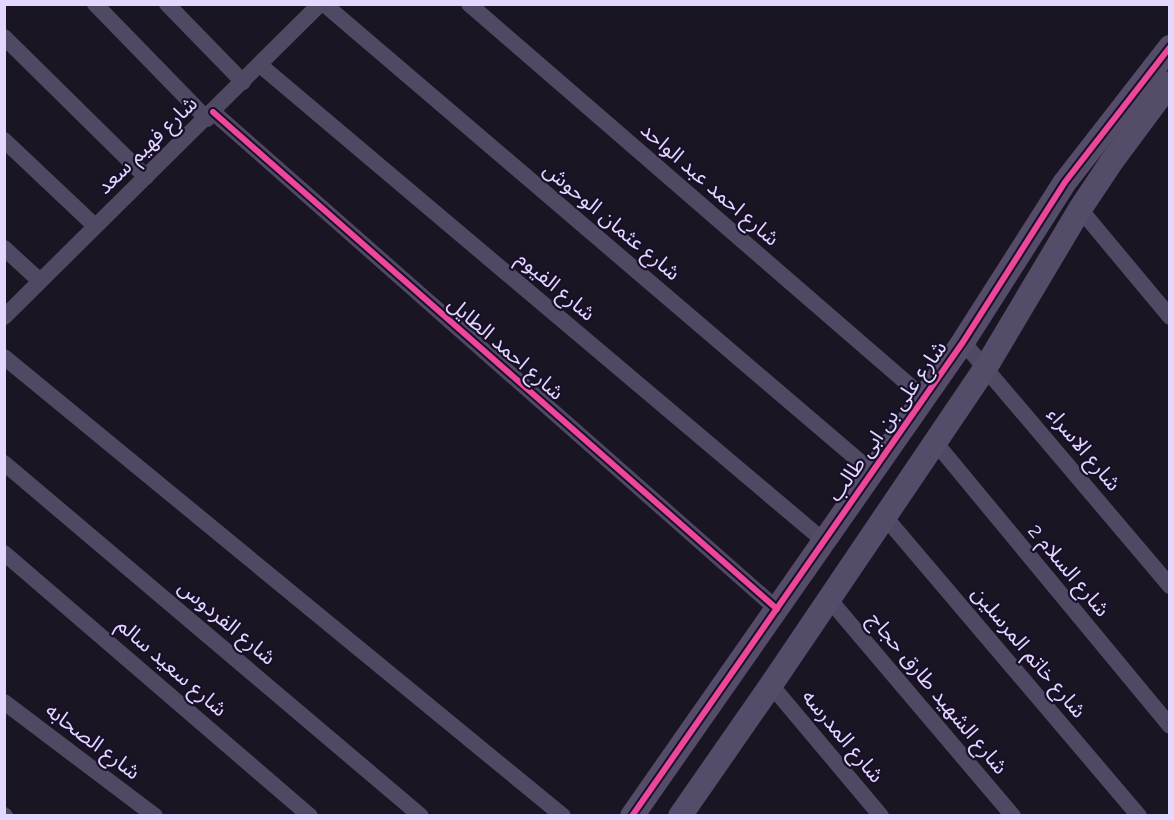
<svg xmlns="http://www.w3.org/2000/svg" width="1174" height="820" viewBox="0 0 1174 820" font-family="Raleway,'Noto Sans Arabic',sans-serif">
<rect width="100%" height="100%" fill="#1a1523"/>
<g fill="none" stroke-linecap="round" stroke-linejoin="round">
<g stroke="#504964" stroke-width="16">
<path d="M 95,4 L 207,119"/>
<path d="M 167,4 L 243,82"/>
<path d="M 324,4 L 871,471"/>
<path d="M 469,4 L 923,397"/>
<path d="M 4,37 L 146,177"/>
<path d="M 260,65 L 824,541"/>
<path d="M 213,112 L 777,609"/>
<path d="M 4,140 L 95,226"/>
<path d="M 1080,209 L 1170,317"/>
<path d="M 4,248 L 40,281"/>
<path d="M 4,317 L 320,4"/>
<path d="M 963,342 L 1170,586"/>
<path d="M 4,357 L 563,816"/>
<path d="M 935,442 L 1170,726"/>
<path d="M 4,463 L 421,816"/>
<path d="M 885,517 L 1139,816"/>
<path d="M 4,553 L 310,816"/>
<path d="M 829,599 L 1013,816"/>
<path d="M 771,685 L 881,816"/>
<path d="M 4,702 L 155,816"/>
<path d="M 4,815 L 5,816"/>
</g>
<g stroke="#544c69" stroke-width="24">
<path d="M 632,816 L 963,342 L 1065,182 L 1170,47"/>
<path d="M 680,816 L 771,685 L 986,367 L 1080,209 L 1112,161 L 1170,83"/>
</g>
<g stroke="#180f29" stroke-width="10">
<g id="cycleway">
<path d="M 213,112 L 777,609"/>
<path d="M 632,816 L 963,342 L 1065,182 L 1170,47"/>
</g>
</g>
<use href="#cycleway" stroke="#ed469a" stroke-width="6"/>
</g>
<g text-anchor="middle" stroke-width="4.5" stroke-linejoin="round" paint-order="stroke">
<g font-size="21" fill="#e3d6ff" stroke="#180f29">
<text transform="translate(147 145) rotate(-44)" y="7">شارع فهيم سعد</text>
<text transform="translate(710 184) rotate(41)" y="7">شارع احمد عبد الواحد</text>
<text transform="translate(612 221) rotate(40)" y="7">شارع عثمان الوحوش</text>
<text transform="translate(556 286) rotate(40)" y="7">شارع الفيوم</text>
<text transform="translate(506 348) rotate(41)" y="7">شارع احمد الطايل</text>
<text transform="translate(887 421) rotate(-55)" y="7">شارع على بن ابى طالب</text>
<text transform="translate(1084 449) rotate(50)" y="7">شارع الاسراء</text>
<text transform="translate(1069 570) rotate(50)" y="7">شارع السلام 2</text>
<text transform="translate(227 622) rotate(40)" y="7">شارع الفردوس</text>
<text transform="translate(1029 652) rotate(50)" y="7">شارع خاتم المرسلين</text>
<text transform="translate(172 667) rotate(41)" y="7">شارع سعيد سالم</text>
<text transform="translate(938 693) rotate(50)" y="7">شارع الشهيد طارق حجاج</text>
<text transform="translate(843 736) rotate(50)" y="7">شارع المدرسه</text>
<text transform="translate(93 741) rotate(37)" y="7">شارع الصحابه</text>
</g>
</g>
<rect width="1174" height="820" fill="none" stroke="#e3d6ff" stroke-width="12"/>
</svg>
